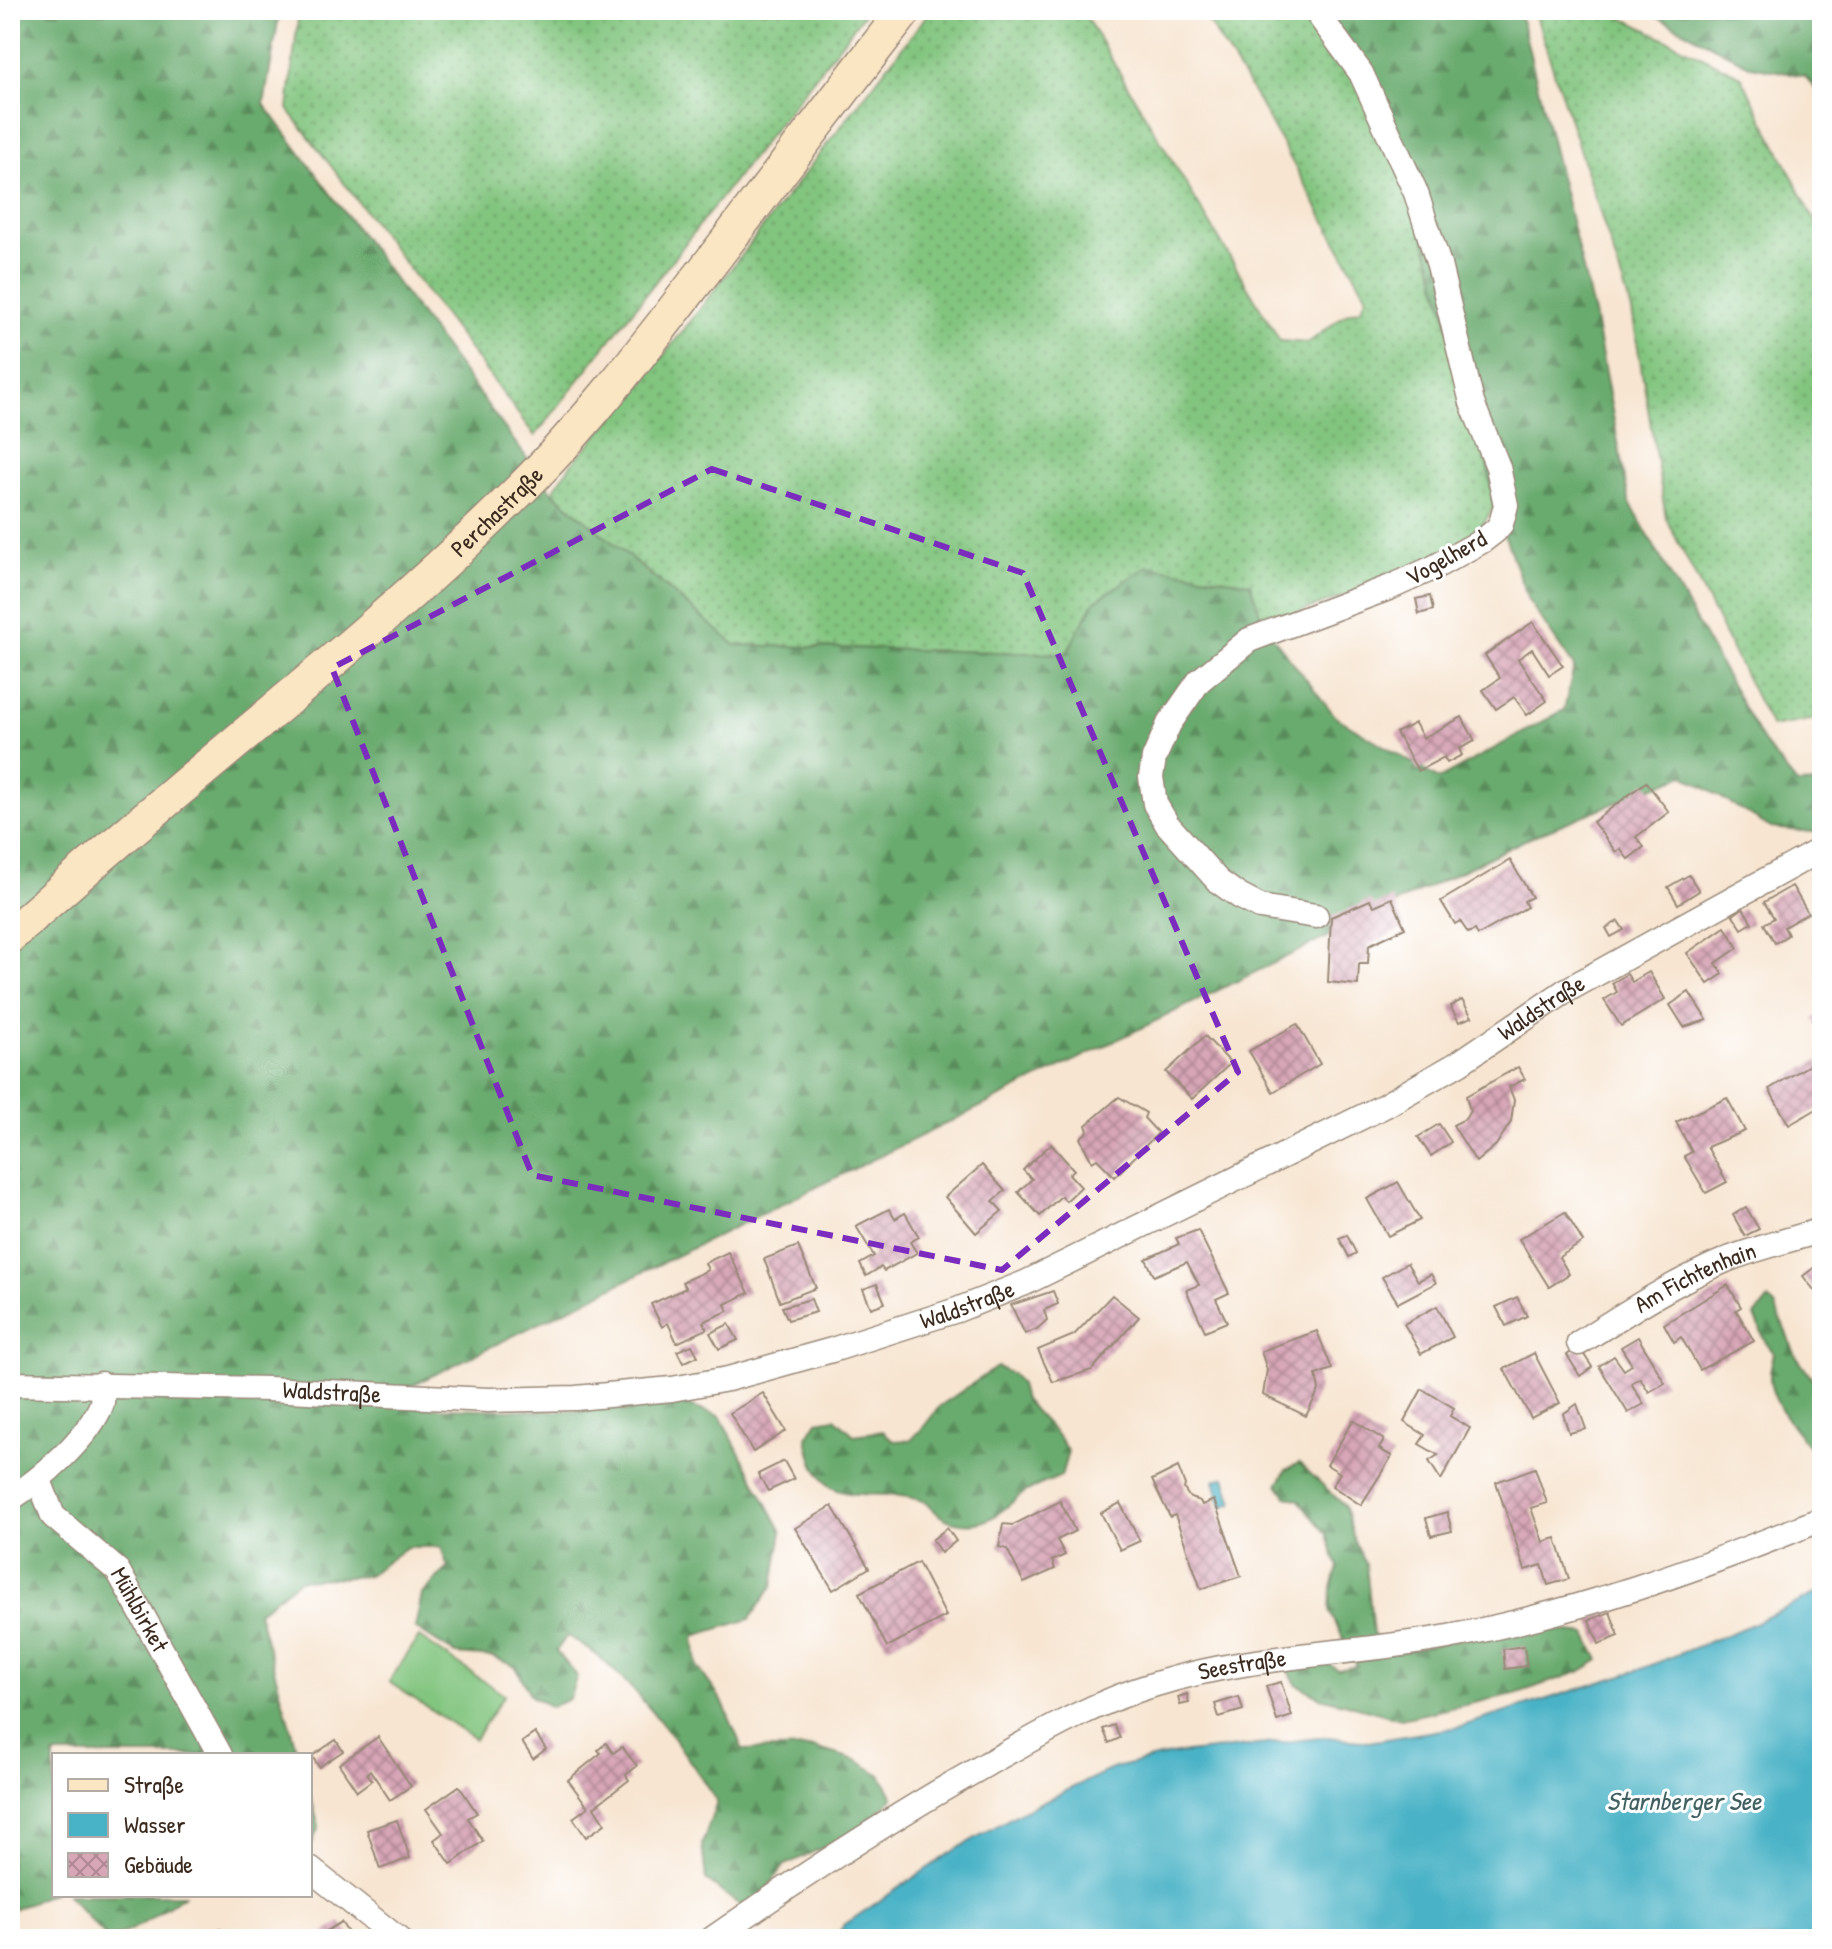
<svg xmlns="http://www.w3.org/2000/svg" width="1832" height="1949" viewBox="0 0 1832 1949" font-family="'Patrick Hand',sans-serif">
<defs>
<pattern id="grass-dots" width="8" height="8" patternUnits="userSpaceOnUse" patternTransform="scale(2)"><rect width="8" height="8" fill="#82c57f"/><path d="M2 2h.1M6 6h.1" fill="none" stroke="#6ca067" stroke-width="1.8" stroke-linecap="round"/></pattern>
<pattern id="forest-firs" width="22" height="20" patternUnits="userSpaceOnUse" patternTransform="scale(2)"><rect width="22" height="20" fill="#69aa6e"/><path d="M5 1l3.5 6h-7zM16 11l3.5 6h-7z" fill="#588b5a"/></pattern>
<pattern id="building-cross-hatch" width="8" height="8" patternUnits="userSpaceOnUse" patternTransform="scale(2)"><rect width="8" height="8" fill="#d7a6b7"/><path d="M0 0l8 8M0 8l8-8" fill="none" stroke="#b08794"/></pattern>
</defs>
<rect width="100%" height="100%" fill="#fff"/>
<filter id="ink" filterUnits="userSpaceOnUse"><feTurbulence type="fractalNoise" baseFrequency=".0125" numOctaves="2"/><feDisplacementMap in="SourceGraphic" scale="16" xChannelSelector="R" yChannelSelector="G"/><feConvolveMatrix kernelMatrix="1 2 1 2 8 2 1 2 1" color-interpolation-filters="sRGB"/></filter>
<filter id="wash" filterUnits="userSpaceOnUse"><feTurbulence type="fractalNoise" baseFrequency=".006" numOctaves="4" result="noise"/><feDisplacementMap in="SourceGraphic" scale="32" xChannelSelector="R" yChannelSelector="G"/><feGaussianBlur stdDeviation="1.8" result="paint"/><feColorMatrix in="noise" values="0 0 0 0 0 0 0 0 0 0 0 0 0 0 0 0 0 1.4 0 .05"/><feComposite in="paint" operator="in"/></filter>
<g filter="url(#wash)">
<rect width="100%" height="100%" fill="#f7e5d1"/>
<g fill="url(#grass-dots)" stroke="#5e784e" stroke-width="2">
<path d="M 305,10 L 867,10 L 535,436 L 288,109 L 298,19 Z"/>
<path d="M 931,10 L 1082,10 L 1280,341 L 1308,343 L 1346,314 L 1361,309 L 1367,296 L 1260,104 L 1201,10 L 1308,10 L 1353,68 L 1411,190 L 1487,463 L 1494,506 L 1483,525 L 1463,542 L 1396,578 L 1268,623 L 1095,601 L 1066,654 L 735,645 L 552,492 L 572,463 L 630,399 Z"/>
<path d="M 1534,10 L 1607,10 L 1741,76 L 1822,235 L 1822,718 L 1771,727 L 1666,518 L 1632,311 Z"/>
</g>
<g fill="url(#forest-firs)" stroke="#526a46" stroke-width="2">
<path d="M 10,10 L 280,10 L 264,104 L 552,492 L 735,645 L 1066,654 L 1095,601 L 1148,566 L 1250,583 L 1264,626 L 1336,717 L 1439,779 L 1564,710 L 1574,667 L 1528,600 L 1494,506 L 1487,463 L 1411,190 L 1353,68 L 1308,10 L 1519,10 L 1594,314 L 1629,501 L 1763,742 L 1797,784 L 1822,783 L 1822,833 L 1771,828 L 1684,775 L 1533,836 L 370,1406 L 560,1411 L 680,1403 L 720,1416 L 782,1532 L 773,1585 L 750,1619 L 694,1636 L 697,1666 L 722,1701 L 743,1750 L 815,1748 L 856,1760 L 881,1775 L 893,1798 L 857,1832 L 785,1865 L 768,1887 L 745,1909 L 706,1880 L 702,1844 L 717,1802 C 684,1749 622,1663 567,1636 L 556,1651 L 577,1676 L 569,1699 L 551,1707 L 531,1696 L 516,1667 L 493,1657 L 456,1654 L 415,1628 L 422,1594 L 448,1568 L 441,1547 L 407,1547 L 367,1576 L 299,1580 L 258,1612 L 298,1755 L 54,1755 L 54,1892 L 10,1911 Z"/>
<path d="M 1645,10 L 1822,10 L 1822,97 L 1805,76 L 1751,66 Z"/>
<path d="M 1768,1300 L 1775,1306 L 1796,1356 L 1822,1393 L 1822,1461 C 1804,1440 1778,1414 1771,1386 C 1768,1375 1772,1363 1774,1353 L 1766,1343 L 1755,1316 Z"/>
<path d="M 997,1367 L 1012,1374 L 1020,1384 L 1024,1400 L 1058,1436 L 1068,1452 L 1061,1476 C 1050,1481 1038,1485 1027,1491 C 1013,1500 1001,1514 987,1520 C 973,1526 951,1524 939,1515 C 932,1509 929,1502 920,1500 C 866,1483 820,1519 807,1437 L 817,1421 L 835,1418 L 854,1435 L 883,1431 L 894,1441 L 910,1440 L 922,1429 L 940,1406 Z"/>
<path d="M 1299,1463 L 1345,1506 L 1355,1543 L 1366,1564 L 1373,1634 L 1392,1654 L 1520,1626 L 1586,1634 L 1599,1660 L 1579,1672 L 1515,1694 L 1401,1719 L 1321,1697 L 1296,1684 L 1289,1671 L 1319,1658 L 1338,1670 L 1357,1666 L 1330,1612 L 1331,1591 L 1338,1567 L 1326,1533 L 1299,1500 L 1286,1496 L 1278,1484 L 1286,1470 Z"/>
<path d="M 310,1795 L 319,1826 L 310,1849 Z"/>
<path d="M 67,1895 L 184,1895 L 141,1925 L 111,1939 L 108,1939 Z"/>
</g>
<path fill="#82c57f" stroke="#5e784e" stroke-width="2" d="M 419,1637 L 504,1695 L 475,1739 L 389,1682 Z"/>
<g fill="#48b2c6" stroke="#426e72" stroke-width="2">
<path d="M 1225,1477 L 1233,1503 L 1222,1507 L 1214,1481 Z"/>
<path d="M 1822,1591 L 1822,1939 L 834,1939 L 844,1925 L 953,1851 L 1023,1811 L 1114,1768 L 1169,1755 L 1328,1737 L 1368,1742 L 1459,1727 L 1639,1670 L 1748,1626 Z"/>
</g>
<g id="blocks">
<g fill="url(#building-cross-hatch)">
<path d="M 1430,596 L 1433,610 L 1419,614 L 1416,599 Z"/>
<path d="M 1533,622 L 1563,666 L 1549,675 L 1532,649 L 1518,659 L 1547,701 L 1527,715 L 1514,697 L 1496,709 L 1483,690 L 1500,678 L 1485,655 Z"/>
<path d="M 1462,717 L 1475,741 L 1459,749 L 1462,755 L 1447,763 L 1444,757 L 1418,771 L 1396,733 L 1415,723 L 1423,738 Z"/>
<path d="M 1646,782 L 1669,812 L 1636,837 L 1644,847 L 1628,859 L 1620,849 L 1616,852 L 1593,822 Z"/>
<path d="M 1510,860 L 1532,897 L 1524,901 L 1527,907 L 1478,935 L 1475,930 L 1468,933 L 1460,921 L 1455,924 L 1441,901 Z"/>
<path d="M 1689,875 L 1699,891 L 1678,904 L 1668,887 Z"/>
<path d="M 1792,886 L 1808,913 L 1784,927 L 1788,935 L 1775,943 L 1764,924 L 1774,918 L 1764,902 Z"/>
<path d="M 1392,898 L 1405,928 L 1369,945 L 1368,964 L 1359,964 L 1358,985 L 1328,982 L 1331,917 L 1370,900 L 1374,906 Z"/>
<path d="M 1743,908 L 1752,923 L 1742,929 L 1733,915 Z"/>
<path d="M 1618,921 L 1624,930 L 1611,937 L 1606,928 Z"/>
<path d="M 1725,927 L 1738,948 L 1716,963 L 1723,974 L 1708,984 L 1687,953 Z"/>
<path d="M 1649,972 L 1665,999 L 1621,1026 L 1604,1000 L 1617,992 L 1612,983 L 1627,974 L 1632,982 Z"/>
<path d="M 1689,992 L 1707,1020 L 1684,1027 L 1670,1005 Z"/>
<path d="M 1462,1000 L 1472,1017 L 1459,1022 L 1450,1006 Z"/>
<path d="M 1822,1013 L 1822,1034 L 1813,1019 Z"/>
<path d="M 1297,1024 L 1320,1064 L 1273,1092 L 1249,1051 Z"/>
<path d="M 1205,1036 L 1231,1063 L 1192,1099 L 1166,1072 Z"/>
<path d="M 1818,1060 L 1822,1067 L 1822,1106 L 1789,1125 L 1769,1089 Z"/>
<path d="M 1518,1067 L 1525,1079 L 1509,1087 L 1514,1100 L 1511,1122 L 1496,1145 L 1476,1162 L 1453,1125 L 1465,1119 L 1470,1111 L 1466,1096 Z"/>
<path d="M 1119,1097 L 1146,1113 L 1144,1118 L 1158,1133 L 1115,1177 L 1097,1159 L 1092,1162 L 1080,1138 L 1088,1131 L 1086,1125 Z"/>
<path d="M 1727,1098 L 1745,1131 L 1707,1147 L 1727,1182 L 1706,1193 L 1684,1156 L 1692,1152 L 1676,1122 Z"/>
<path d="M 1439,1124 L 1451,1142 L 1431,1156 L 1418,1137 Z"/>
<path d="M 1051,1144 L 1074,1170 L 1069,1174 L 1081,1187 L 1066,1201 L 1061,1196 L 1040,1216 L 1018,1192 L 1032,1179 L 1023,1170 Z"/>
<path d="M 982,1165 L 1005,1191 L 993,1201 L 1002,1211 L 976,1233 L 945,1197 Z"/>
<path d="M 1398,1182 L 1420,1220 L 1388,1236 L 1367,1199 Z"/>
<path d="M 1746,1207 L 1759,1229 L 1745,1236 L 1733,1215 Z"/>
<path d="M 889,1209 L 895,1219 L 905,1213 L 919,1237 L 910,1242 L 917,1253 L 884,1271 L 881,1267 L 866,1276 L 860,1264 L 874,1256 L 856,1226 Z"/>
<path d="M 1565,1212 L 1583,1242 L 1559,1257 L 1569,1274 L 1549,1287 L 1519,1239 Z"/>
<path d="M 1198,1230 L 1229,1293 L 1216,1299 L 1227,1322 L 1205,1331 L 1186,1290 L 1199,1285 L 1187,1262 L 1154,1276 L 1146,1259 L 1179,1244 L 1176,1238 Z"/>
<path d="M 1347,1235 L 1356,1253 L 1349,1257 L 1339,1238 Z"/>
<path d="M 798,1246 L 816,1288 L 780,1302 L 764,1259 Z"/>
<path d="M 728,1252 L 749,1293 L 725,1304 L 728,1311 L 703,1322 L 707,1329 L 677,1343 L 668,1323 L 662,1327 L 651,1304 L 686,1288 L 682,1282 L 708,1270 L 705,1263 Z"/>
<path d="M 1407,1263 L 1418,1281 L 1431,1274 L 1436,1283 L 1398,1303 L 1382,1277 Z"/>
<path d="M 1819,1264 L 1822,1268 L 1822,1300 L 1803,1276 Z"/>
<path d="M 877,1284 L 885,1303 L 871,1308 L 863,1289 Z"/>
<path d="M 1728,1285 L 1741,1307 L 1736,1310 L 1754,1341 L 1700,1370 L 1681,1337 L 1674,1342 L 1664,1324 Z"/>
<path d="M 1053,1291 L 1058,1304 L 1044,1310 L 1047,1320 L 1037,1329 L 1025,1334 L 1011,1305 Z"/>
<path d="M 1112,1295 L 1139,1317 L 1092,1370 L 1053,1382 L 1038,1350 L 1074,1335 Z"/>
<path d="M 1517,1297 L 1527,1316 L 1506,1326 L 1496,1307 Z"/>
<path d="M 811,1299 L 816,1312 L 788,1320 L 782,1307 Z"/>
<path d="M 1437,1306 L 1453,1337 L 1421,1354 L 1404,1324 Z"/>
<path d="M 729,1324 L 738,1340 L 719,1349 L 710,1333 Z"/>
<path d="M 1317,1331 L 1332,1369 L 1316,1375 L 1319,1390 L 1306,1416 L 1263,1395 L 1267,1370 L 1261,1351 Z"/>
<path d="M 1638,1337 L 1665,1383 L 1649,1392 L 1640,1378 L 1631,1383 L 1644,1404 L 1628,1413 L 1599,1366 L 1614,1356 L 1624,1370 L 1632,1365 L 1621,1347 Z"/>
<path d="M 692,1345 L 698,1356 L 683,1363 L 677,1351 Z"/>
<path d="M 1579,1347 L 1592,1367 L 1580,1376 L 1567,1355 Z"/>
<path d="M 1534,1353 L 1560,1403 L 1531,1418 L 1504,1369 Z"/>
<path d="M 1422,1389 L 1454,1408 L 1450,1416 L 1470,1428 L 1441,1480 L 1429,1461 L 1438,1455 L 1419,1444 L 1425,1435 L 1404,1422 Z"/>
<path d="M 763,1393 L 786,1431 L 753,1452 L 730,1413 Z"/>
<path d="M 1577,1404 L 1586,1429 L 1569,1433 L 1563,1414 Z"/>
<path d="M 1353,1420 L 1384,1440 L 1379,1449 L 1392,1456 L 1361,1505 L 1332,1486 L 1340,1473 L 1327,1465 Z"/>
<path d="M 784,1461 L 794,1479 L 768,1491 L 758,1474 Z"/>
<path d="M 1178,1467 L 1185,1485 L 1184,1489 L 1190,1498 L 1200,1501 L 1202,1505 L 1214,1500 L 1241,1576 L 1201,1589 L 1175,1515 L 1170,1517 L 1152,1480 Z"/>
<path d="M 1535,1468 L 1547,1503 L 1531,1508 L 1543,1542 L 1556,1538 L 1569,1579 L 1548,1585 L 1542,1565 L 1525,1570 L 1496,1482 Z"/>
<path d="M 1060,1501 L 1075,1531 L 1057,1540 L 1065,1555 L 1052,1561 L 1055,1569 L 1024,1583 L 1007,1549 L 999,1547 L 1003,1524 L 1013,1525 Z"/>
<path d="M 1120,1503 L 1140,1541 L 1120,1550 L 1101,1513 Z"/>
<path d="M 832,1506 L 869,1568 L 833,1590 L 795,1528 Z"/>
<path d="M 1447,1512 L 1452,1531 L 1431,1536 L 1426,1518 Z"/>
<path d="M 947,1528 L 956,1541 L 941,1553 L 932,1540 Z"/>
<path d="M 918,1562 L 946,1616 L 887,1647 L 859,1593 Z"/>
<path d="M 1610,1612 L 1619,1636 L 1599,1644 L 1589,1620 Z"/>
<path d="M 1524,1646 L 1527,1666 L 1505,1669 L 1503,1649 Z"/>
<path d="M 1281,1682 L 1292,1716 L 1277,1721 L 1266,1686 Z"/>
<path d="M 1187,1694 L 1189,1703 L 1180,1705 L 1178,1697 Z"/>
<path d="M 1239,1697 L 1243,1710 L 1219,1717 L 1215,1704 Z"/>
<path d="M 1114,1725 L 1120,1738 L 1109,1743 L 1103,1729 Z"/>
<path d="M 535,1733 L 546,1749 L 533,1759 L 522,1742 Z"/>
<path d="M 378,1737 L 411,1786 L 390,1800 L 370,1770 L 367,1773 L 372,1780 L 357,1791 L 339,1764 Z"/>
<path d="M 336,1740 L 343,1751 L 319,1767 L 312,1756 Z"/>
<path d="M 606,1743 L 613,1753 L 622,1747 L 637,1766 L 626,1775 L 629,1780 L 594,1807 L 605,1824 L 586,1837 L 573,1818 L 588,1807 L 568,1780 L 601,1753 L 598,1750 Z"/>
<path d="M 459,1786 L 477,1813 L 468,1818 L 483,1841 L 451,1864 L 434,1840 L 443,1833 L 426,1809 Z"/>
<path d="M 397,1820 L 410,1858 L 380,1869 L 367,1830 Z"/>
<path d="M 341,1922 L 352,1939 L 329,1939 L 325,1932 Z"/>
<path d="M 220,1929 L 226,1939 L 204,1939 Z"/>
</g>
</g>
</g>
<g filter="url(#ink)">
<use href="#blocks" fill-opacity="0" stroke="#998878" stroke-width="2"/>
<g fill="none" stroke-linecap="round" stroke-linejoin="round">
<g stroke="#998878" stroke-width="27">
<g id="minor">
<path d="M 1315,10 L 1361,73 L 1416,193 L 1439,265 L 1472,403 L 1498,467 L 1506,505 L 1501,524 L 1495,531 L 1482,541 L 1433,568 L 1391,587 L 1249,640 L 1199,681 L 1169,724 L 1154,758 L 1151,777 L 1155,804 L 1167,824 L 1218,881 L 1239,896 L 1260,907 L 1316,916"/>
<path id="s1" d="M 1579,1343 C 1626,1313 1674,1282 1726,1260 C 1757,1248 1790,1240 1822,1230"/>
<path id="s2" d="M 10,1384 L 268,1389 L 488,1400 L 576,1398 L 672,1389 L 728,1379 L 832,1350 L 957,1310 L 1025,1283 L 1384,1106 L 1459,1063 L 1567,990 L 1822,849"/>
<path id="s3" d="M 39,1480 L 53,1516 L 118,1571 L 220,1755"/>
<path d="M 10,1499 C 40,1480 90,1437 102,1403 C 103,1397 102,1390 101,1384"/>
<path d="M 310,1869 L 398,1939"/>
<path id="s4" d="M 712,1939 C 801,1877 892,1817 987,1764 C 1042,1733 1095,1702 1156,1684 C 1251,1654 1351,1655 1448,1637 C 1577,1613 1701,1568 1822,1519"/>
</g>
</g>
<g stroke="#998878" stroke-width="37">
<g id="secondary">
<path id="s5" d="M 10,936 C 178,783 362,648 523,487 C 593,417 654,336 715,257 C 778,175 841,92 905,10"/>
</g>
</g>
<use href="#minor" stroke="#fff" stroke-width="24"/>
<use href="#secondary" stroke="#fbe6c4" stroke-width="34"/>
</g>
</g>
<path fill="none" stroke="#7b2cbf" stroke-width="6" stroke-dasharray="16 10" stroke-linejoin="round" d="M 712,469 L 1023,573 L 1238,1072 L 1002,1270 L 532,1175 L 332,668 Z"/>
<g text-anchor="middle" stroke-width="6" stroke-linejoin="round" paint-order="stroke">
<g font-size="24" fill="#3b2a1e" stroke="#fff">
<text dy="8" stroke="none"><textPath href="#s5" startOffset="646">Perchastraße</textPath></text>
<text transform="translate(1446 558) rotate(-29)" y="8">Vogelherd</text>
<text dy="8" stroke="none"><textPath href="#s2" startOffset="1618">Waldstraße</textPath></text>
<text dy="8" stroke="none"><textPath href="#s1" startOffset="134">Am Fichtenhain</textPath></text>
<text dy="8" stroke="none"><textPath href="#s2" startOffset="970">Waldstraße</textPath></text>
<text dy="8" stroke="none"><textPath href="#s2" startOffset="322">Waldstraße</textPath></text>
<text dy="8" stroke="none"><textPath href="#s3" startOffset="168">Mühlbirket</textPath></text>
<text dy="8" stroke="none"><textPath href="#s4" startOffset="602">Seestraße</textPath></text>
</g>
<g font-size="26" font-style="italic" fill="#406061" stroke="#fff">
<text x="1684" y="1810">Starnberger See</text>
</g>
</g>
<rect width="1832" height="1949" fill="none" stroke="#fff" stroke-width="40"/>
<rect x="52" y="1753" width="260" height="144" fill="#ffffff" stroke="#b1aaa5" stroke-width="2"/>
<rect x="68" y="1779" width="40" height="12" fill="#fbe6c4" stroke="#b1aaa5" stroke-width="2"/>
<text x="124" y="1793" font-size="24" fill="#3b2a1e">Straße</text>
<rect x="68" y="1813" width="40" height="24" fill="#48b2c6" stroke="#b1aaa5" stroke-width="2"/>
<text x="124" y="1833" font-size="24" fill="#3b2a1e">Wasser</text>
<rect x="68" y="1853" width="40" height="24" fill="url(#building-cross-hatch)" stroke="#b1aaa5" stroke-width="2"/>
<text x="124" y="1873" font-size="24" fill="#3b2a1e">Gebäude</text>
</svg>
